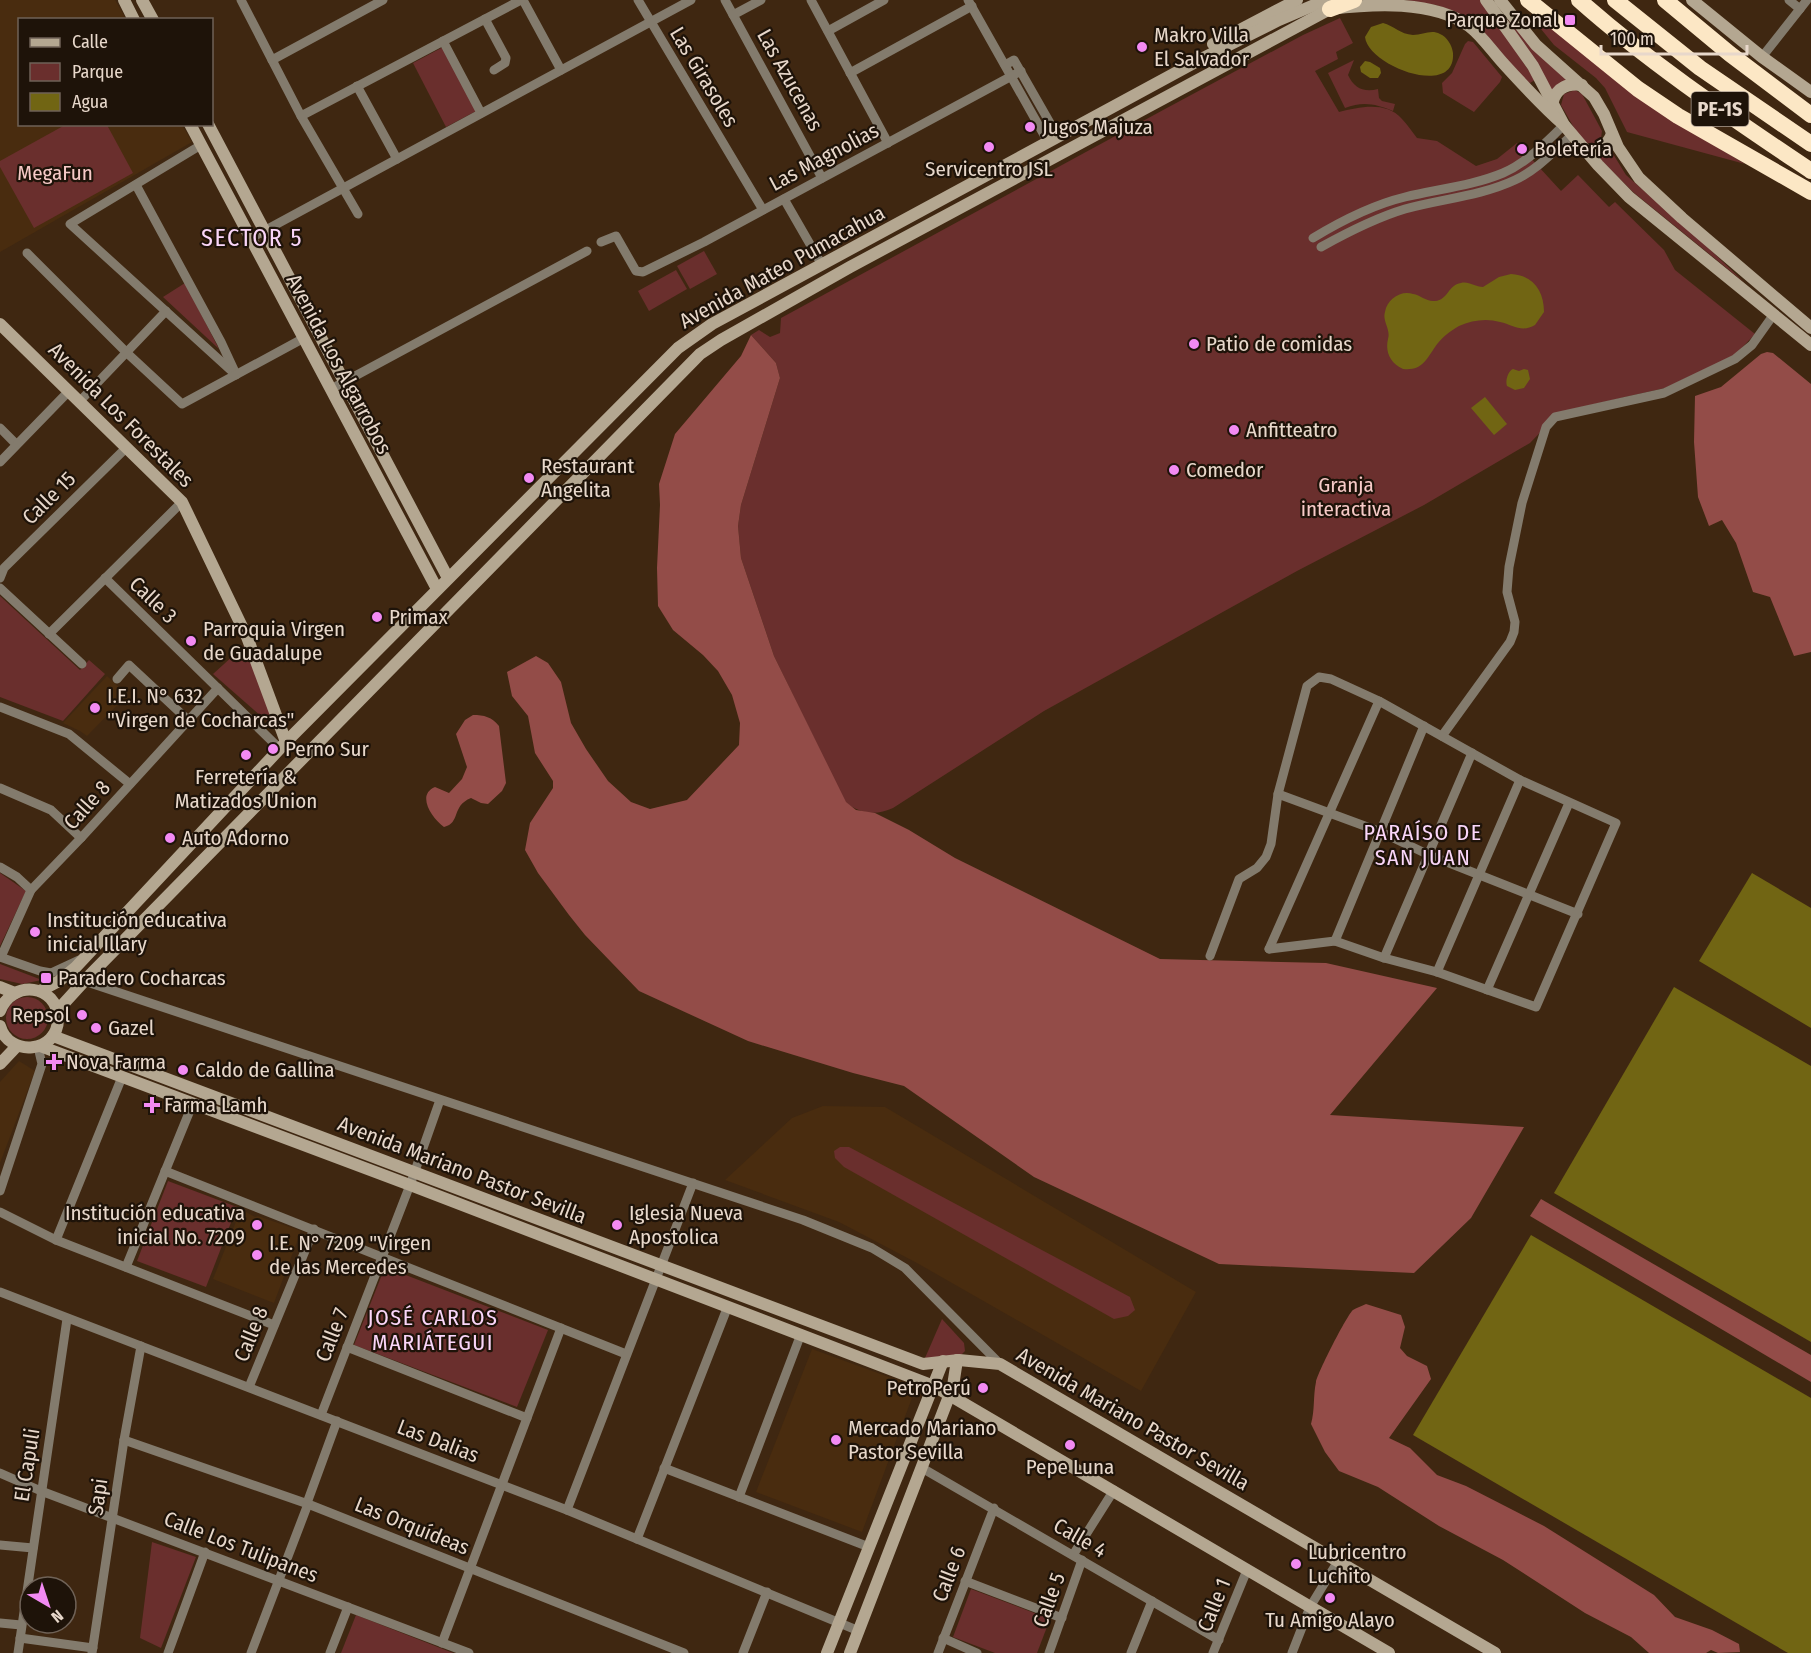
<svg xmlns="http://www.w3.org/2000/svg" width="1811" height="1653" viewBox="0 0 1811 1653" font-family="'Fira Sans Condensed',sans-serif">
<rect width="100%" height="100%" fill="#3f2711"/>
<g fill="#492c0f">
<path d="M 0,0 L 115,0 L 126,19 L 20,20 L 20,124 L 182,125 L 192,142 L 0,252 Z"/>
<path d="M 107,676 L 127,695 L 87,736 L 80,731 L 63,723 Z"/>
<path d="M 19,1061 L 35,1071 L 0,1163 L 0,1082 Z"/>
<path d="M 823,1106 L 885,1107 L 1196,1292 L 1141,1391 L 917,1263 L 839,1222 L 725,1180 L 792,1118 Z"/>
<path d="M 241,1209 L 255,1217 L 258,1216 L 301,1231 L 274,1303 L 213,1279 Z"/>
<path d="M 812,1349 L 916,1387 L 862,1532 L 756,1492 Z"/>
</g>
<g fill="#6a2f2d">
<path d="M 1405,0 L 1482,0 L 1535,80 L 1530,83 L 1526,81 L 1456,12 L 1436,5 Z"/>
<path d="M 1530,8 L 1688,129 L 1745,164 L 1627,132 L 1605,88 L 1596,78 L 1554,45 L 1541,29 Z"/>
<path d="M 1497,9 L 1528,42 L 1568,79 L 1551,93 Z"/>
<path d="M 1340,18 L 1353,43 L 1336,52 L 1338,59 L 1315,71 L 1339,112 C 1360,107 1386,101 1402,119 C 1408,125 1412,132 1417,138 L 1437,141 L 1476,166 L 1497,159 L 1517,143 L 1561,191 L 1578,175 L 1609,207 L 1615,202 L 1664,250 L 1675,270 L 1755,334 L 1735,355 L 1665,388 L 1560,412 L 1530,443 L 1424,505 L 1297,571 L 1044,711 L 893,808 C 876,816 860,814 845,802 L 774,656 L 741,558 L 738,526 L 741,505 L 780,378 L 776,363 L 751,335 L 759,330 L 770,337 L 780,333 L 781,318 L 1165,109 L 1303,35 Z"/>
<path d="M 1468,41 L 1473,42 L 1502,77 L 1500,82 L 1474,112 L 1443,93 L 1442,83 L 1452,73 L 1465,44 Z"/>
<path d="M 445,46 L 478,110 L 446,127 L 413,63 Z"/>
<path d="M 1354,60 L 1348,75 C 1354,88 1364,93 1378,89 L 1379,98 L 1382,101 L 1395,104 L 1393,111 C 1376,104 1363,101 1345,108 L 1328,73 Z"/>
<path d="M 1575,90 L 1582,94 L 1602,131 L 1601,138 L 1596,143 L 1585,143 L 1577,133 L 1561,105 L 1564,94 Z"/>
<path d="M 65,125 L 107,125 L 133,173 L 34,228 L 0,167 L 0,161 Z"/>
<path d="M 1610,149 L 1626,175 L 1697,237 L 1745,283 L 1633,192 L 1598,157 Z"/>
<path d="M 704,251 L 717,274 L 690,289 L 677,266 Z"/>
<path d="M 676,270 L 687,289 L 649,311 L 638,291 Z"/>
<path d="M 185,283 L 219,349 L 163,297 Z"/>
<path d="M 0,596 L 80,670 L 89,660 L 105,674 L 63,721 L 0,697 Z"/>
<path d="M 245,645 L 272,718 L 269,723 L 213,674 Z"/>
<path d="M 0,873 L 26,891 L 0,946 Z"/>
<path d="M 0,964 L 42,980 L 22,984 L 0,979 Z"/>
<circle cx="27" cy="1018" r="21"/>
<path d="M 840,1147 L 849,1147 L 1130,1297 L 1135,1310 L 1128,1316 L 1114,1319 L 844,1167 L 835,1158 L 834,1151 Z"/>
<path d="M 168,1181 L 237,1207 L 206,1287 L 137,1261 Z"/>
<path d="M 385,1267 L 548,1330 L 517,1407 L 354,1345 Z"/>
<path d="M 942,1319 L 964,1343 L 965,1351 L 961,1355 L 925,1358 Z"/>
<path d="M 152,1542 L 196,1557 L 161,1648 L 140,1638 Z"/>
<path d="M 971,1589 L 1050,1619 L 1037,1653 L 995,1653 L 953,1637 Z"/>
<path d="M 356,1615 L 453,1653 L 341,1653 Z"/>
</g>
<g fill="#934c48">
<path d="M 751,335 L 776,363 L 780,378 L 741,505 L 738,526 L 741,558 L 774,656 L 846,802 L 856,810 L 875,813 L 909,830 L 955,858 L 1160,959 L 1326,963 L 1437,988 L 1330,1115 L 1524,1127 L 1471,1218 L 1414,1273 L 1219,1264 L 1034,1177 L 904,1086 L 853,1073 L 748,1041 L 639,991 L 585,935 L 569,915 L 538,873 L 525,850 L 530,823 L 553,788 L 553,781 L 535,753 L 528,716 L 512,696 L 507,672 L 536,656 L 548,663 L 561,682 L 571,723 L 586,749 L 608,781 L 631,802 L 650,809 L 687,800 L 739,745 L 740,723 L 732,695 L 718,671 L 703,655 L 673,630 L 658,606 L 657,568 L 660,505 L 659,484 L 675,434 L 741,356 Z"/>
<path d="M 1767,352 L 1773,353 L 1811,384 L 1811,652 L 1794,656 L 1770,597 L 1753,592 L 1736,543 L 1722,520 L 1709,526 L 1698,497 L 1694,442 L 1695,396 L 1721,387 L 1761,354 Z"/>
<path d="M 473,715 C 484,715 492,717 499,726 L 506,783 L 502,791 L 488,804 L 481,803 L 471,798 C 451,806 461,823 444,827 C 432,818 416,795 435,787 L 449,793 L 462,779 L 467,767 L 456,734 L 465,720 Z"/>
<path d="M 1541,1199 L 1811,1355 L 1811,1382 L 1530,1216 Z"/>
<path d="M 1366,1304 L 1401,1315 L 1405,1327 L 1400,1348 L 1407,1356 L 1427,1366 L 1431,1379 L 1389,1438 L 1410,1448 L 1437,1475 L 1466,1486 L 1544,1526 L 1654,1595 L 1675,1617 L 1712,1630 L 1739,1644 L 1740,1652 L 1718,1653 L 1711,1650 L 1706,1653 L 1649,1653 L 1631,1637 L 1585,1613 L 1503,1560 L 1439,1526 L 1378,1487 L 1339,1471 L 1325,1452 L 1311,1424 C 1315,1410 1313,1396 1316,1382 C 1318,1372 1347,1315 1353,1310 C 1356,1308 1362,1306 1366,1304 Z"/>
</g>
<g fill="#716513">
<path d="M 1383,23 C 1394,26 1400,34 1413,35 C 1423,35 1431,29 1440,34 C 1447,37 1452,45 1453,53 C 1456,99 1368,66 1365,37 L 1371,27 Z"/>
<path d="M 1365,61 L 1370,62 L 1380,68 L 1381,73 L 1378,78 L 1370,78 L 1361,72 L 1360,67 Z"/>
<path d="M 1511,274 C 1533,275 1544,291 1544,312 L 1535,325 C 1522,333 1513,325 1500,322 C 1487,318 1472,320 1459,326 C 1450,331 1441,338 1435,347 C 1426,360 1422,371 1403,369 C 1390,363 1385,352 1388,339 C 1391,329 1382,321 1385,312 C 1387,299 1401,290 1413,294 C 1421,295 1426,302 1435,301 C 1448,300 1448,285 1461,283 C 1469,281 1475,287 1483,287 L 1499,277 Z"/>
<path d="M 1513,369 L 1519,371 L 1524,369 L 1528,370 L 1530,379 L 1524,388 L 1515,390 L 1507,386 C 1505,381 1508,371 1513,369 Z"/>
<path d="M 1485,397 L 1507,424 L 1494,435 L 1471,408 Z"/>
<path d="M 1752,873 L 1811,908 L 1811,1028 L 1699,961 Z"/>
<path d="M 1674,987 L 1811,1066 L 1811,1342 L 1554,1193 Z"/>
<path d="M 1531,1235 L 1811,1398 L 1811,1653 L 1788,1653 L 1413,1435 Z"/>
</g>
<g fill="none" stroke-linecap="round" stroke-linejoin="round">
<g stroke="#837b6d" stroke-width="9">
<path d="M 241,0 L 301,116 L 358,214"/>
<path d="M 523,0 L 561,70"/>
<path d="M 638,0 L 763,210"/>
<path d="M 725,0 L 822,178"/>
<path d="M 811,0 L 888,143"/>
<path d="M 968,0 L 1048,142"/>
<path d="M 1789,0 L 1800,9"/>
<path d="M 733,15 L 761,0"/>
<path d="M 485,19 L 506,58 L 505,63 L 494,70"/>
<path d="M 828,31 L 884,0"/>
<path d="M 443,41 L 481,113"/>
<path d="M 1762,57 L 1807,0"/>
<path d="M 272,60 L 383,0"/>
<path d="M 1005,65 L 1014,60 L 1058,137"/>
<path d="M 850,73 L 972,6"/>
<path d="M 357,86 L 397,159"/>
<path d="M 301,116 L 521,0"/>
<path d="M 201,145 L 70,224 L 236,375"/>
<path d="M 136,185 L 221,342 L 234,370"/>
<path d="M 784,199 L 822,265"/>
<path d="M 251,238 L 691,0"/>
<path d="M 1313,238 C 1341,221 1372,205 1405,197 C 1437,189 1472,186 1503,173 C 1527,163 1546,142 1564,125"/>
<path d="M 601,242 L 616,236 L 636,271 L 643,272 L 704,242 L 1021,71"/>
<path d="M 1321,247 C 1348,232 1375,218 1405,209 C 1441,199 1481,196 1515,180 C 1537,170 1554,151 1572,135"/>
<path d="M 27,253 L 127,353 L 182,404 L 304,338"/>
<path d="M 331,389 L 587,251"/>
<path d="M 80,401 L 166,311"/>
<path d="M 0,428 L 16,444"/>
<path d="M 0,462 L 69,391"/>
<path d="M 0,578 L 4,568 L 127,447"/>
<path d="M 105,578 L 280,749"/>
<path d="M 0,588 L 82,664"/>
<path d="M 49,634 L 182,502"/>
<path d="M 117,679 L 129,665 L 188,720"/>
<path d="M 0,707 L 69,734 L 130,784"/>
<path d="M 1442,736 L 1510,642 L 1514,632 L 1515,622 L 1507,592 L 1509,567 L 1522,503 L 1546,427 L 1555,417 L 1664,393 L 1735,359 L 1752,345 L 1774,314"/>
<path d="M 0,788 L 51,810 L 81,838"/>
<path d="M 1278,794 L 1381,832 L 1429,855 L 1578,914"/>
<path d="M 0,867 L 17,877 L 31,890"/>
<path d="M 1335,941 L 1424,726"/>
<path d="M 1269,949 L 1379,701"/>
<path d="M 1210,956 L 1239,879 L 1257,868 L 1266,857 L 1271,844 L 1278,794 L 1307,686 L 1319,677 L 1331,679 L 1379,701 L 1520,780 L 1616,823 L 1536,1007 L 1437,972 L 1384,958 L 1335,941 L 1269,949"/>
<path d="M 0,957 L 40,971 L 51,973 L 79,960"/>
<path d="M 1,957 L 31,890 L 81,838 L 218,688"/>
<path d="M 1384,958 L 1472,753"/>
<path d="M 1437,972 L 1520,780"/>
<path d="M 84,981 L 803,1220 L 872,1248 L 905,1268 L 1000,1364"/>
<path d="M 1487,990 L 1569,803"/>
<path d="M 165,1171 L 626,1354"/>
<path d="M 0,1191 L 42,1064 L 38,1047"/>
<path d="M 0,1212 L 56,1240 L 274,1325"/>
<path d="M 56,1240 L 122,1077"/>
<path d="M 126,1267 L 193,1103"/>
<path d="M 0,1292 L 567,1510 L 859,1631"/>
<path d="M 347,1347 L 527,1418"/>
<path d="M 249,1387 L 314,1229"/>
<path d="M 321,1415 L 410,1185 L 440,1100"/>
<path d="M 124,1440 L 308,1504 L 684,1653"/>
<path d="M 664,1468 L 869,1547"/>
<path d="M 922,1468 L 1219,1640"/>
<path d="M 0,1473 L 41,1491 L 469,1653"/>
<path d="M 739,1497 L 801,1334"/>
<path d="M 307,1503 L 337,1421"/>
<path d="M 567,1510 L 693,1183"/>
<path d="M 637,1539 L 728,1306"/>
<path d="M 0,1545 L 33,1548"/>
<path d="M 1073,1555 L 1114,1490"/>
<path d="M 965,1581 L 1062,1618"/>
<path d="M 0,1623 L 21,1625"/>
<path d="M 20,1638 L 93,1648"/>
<path d="M 943,1638 L 977,1653"/>
<path d="M 442,1643 L 561,1328"/>
<path d="M 18,1653 L 67,1319"/>
<path d="M 92,1653 L 124,1440 L 141,1346"/>
<path d="M 168,1653 L 205,1552"/>
<path d="M 251,1653 L 308,1504"/>
<path d="M 330,1653 L 348,1607"/>
<path d="M 743,1653 L 767,1592"/>
<path d="M 938,1653 L 994,1508"/>
<path d="M 1049,1653 L 1082,1560"/>
<path d="M 1131,1653 L 1152,1601"/>
<path d="M 1213,1653 L 1247,1570"/>
<path d="M 1292,1653 L 1310,1607 L 1338,1561"/>
</g>
<g stroke="#b4a791" stroke-width="12">
<path d="M 124,0 L 134,20"/>
<path d="M 142,0 L 153,20"/>
<path d="M 1486,0 L 1533,66 L 1564,125 L 1598,165 L 1629,197 L 1811,345"/>
<path d="M 1500,0 L 1536,45 L 1594,97 L 1604,114 L 1618,147 L 1639,178 L 1682,218 L 1811,328"/>
<path d="M 1692,0 L 1762,57 L 1811,92"/>
<path d="M 1213,44 L 1297,0"/>
<path d="M 1553,101 C 1557,87 1568,83 1582,85"/>
<path d="M 190,124 L 437,589"/>
<path d="M 208,124 L 448,578"/>
<path d="M 1585,151 C 1598,152 1607,146 1612,134"/>
<path d="M 0,324 L 182,502 L 247,637 L 286,742"/>
<path d="M 0,987 L 15,993"/>
<path d="M 40,991 L 59,981 L 75,968 L 286,742 L 678,348 L 712,324 L 1203,58 L 1279,20 L 1326,0"/>
<path d="M 0,1011 C 12,979 58,984 58,1019 C 58,1053 9,1058 0,1026"/>
<path d="M 57,1011 L 88,977 L 700,354 L 721,340 L 850,267 L 1330,9 C 1373,4 1432,0 1469,26 C 1482,36 1492,51 1503,63 C 1523,85 1542,106 1564,125"/>
<path d="M 53,1036 C 343,1145 632,1257 923,1364 L 959,1360 L 1000,1364 L 1495,1653"/>
<path d="M 40,1046 L 410,1185 L 934,1386 L 1389,1653"/>
<path d="M 0,1064 L 17,1046"/>
<path d="M 827,1653 L 943,1361"/>
<path d="M 850,1653 L 953,1386 L 957,1360"/>
</g>
<g stroke="#fce7c5" stroke-width="16">
<path d="M 1528,0 L 1638,89 L 1678,116 L 1811,192"/>
<path d="M 1579,0 C 1651,64 1731,117 1811,171"/>
<path d="M 1615,0 L 1700,68 L 1811,144"/>
<path d="M 1665,0 L 1730,54 L 1811,115"/>
<path d="M 1330,9 L 1354,0"/>
</g>
</g>
<g fill="#f28af3" stroke="#1e1309" stroke-width="2">
<rect x="1564" y="14" width="12" height="12" rx="3"/>
<circle cx="1142" cy="47" r="6"/>
<circle cx="1030" cy="127" r="6"/>
<circle cx="989" cy="147" r="6"/>
<circle cx="1522" cy="149" r="6"/>
<circle cx="1194" cy="344" r="6"/>
<circle cx="1234" cy="430" r="6"/>
<circle cx="1174" cy="470" r="6"/>
<circle cx="529" cy="478" r="6"/>
<circle cx="377" cy="617" r="6"/>
<circle cx="191" cy="641" r="6"/>
<circle cx="95" cy="708" r="6"/>
<circle cx="273" cy="749" r="6"/>
<circle cx="246" cy="755" r="6"/>
<circle cx="170" cy="838" r="6"/>
<circle cx="35" cy="932" r="6"/>
<rect x="40" y="972" width="12" height="12" rx="3"/>
<circle cx="82" cy="1015" r="6"/>
<circle cx="96" cy="1028" r="6"/>
<path d="M51 1053h6v6h6v6h-6v6h-6v-6h-6v-6h6z"/>
<circle cx="183" cy="1070" r="6"/>
<path d="M149 1096h6v6h6v6h-6v6h-6v-6h-6v-6h6z"/>
<circle cx="257" cy="1225" r="6"/>
<circle cx="617" cy="1225" r="6"/>
<circle cx="257" cy="1255" r="6"/>
<circle cx="983" cy="1388" r="6"/>
<circle cx="836" cy="1440" r="6"/>
<circle cx="1070" cy="1445" r="6"/>
<circle cx="1296" cy="1564" r="6"/>
<circle cx="1330" cy="1598" r="6"/>
</g>
<g text-anchor="middle" stroke-width="4.5" stroke-linejoin="round" paint-order="stroke">
<rect fill="#1e1309" stroke="#ab9d91" stroke-width="1.5" x="1691.5" y="92" width="57" height="34" rx="4.5"/>
<g font-size="20" font-weight="bold" fill="#e8d8cb">
<text x="1720" y="116">PE-1S</text>
</g>
<g font-size="21" fill="#e8d8cb" stroke="#1e1309" text-anchor="start">
<text x="1558" y="27" text-anchor="end">Parque Zonal</text>
<text x="1154" y="42">Makro Villa<tspan x="1154" dy="24">El Salvador</tspan></text>
<text x="1042" y="134">Jugos Majuza</text>
<text x="1534" y="156">Boletería</text>
<text x="989" y="176" text-anchor="middle">Servicentro JSL</text>
<text x="1206" y="351">Patio de comidas</text>
<text x="1246" y="437">Anfitteatro</text>
<text x="541" y="473">Restaurant<tspan x="541" dy="24">Angelita</tspan></text>
<text x="1186" y="477">Comedor</text>
<text x="389" y="624">Primax</text>
<text x="203" y="636">Parroquia Virgen<tspan x="203" dy="24">de Guadalupe</tspan></text>
<text x="107" y="703">I.E.I. N° 632<tspan x="107" dy="24">"Virgen de Cocharcas"</tspan></text>
<text x="285" y="756">Perno Sur</text>
<text x="246" y="784" text-anchor="middle">Ferretería &amp;<tspan x="246" dy="24">Matizados Union</tspan></text>
<text x="182" y="845">Auto Adorno</text>
<text x="47" y="927">Institución educativa<tspan x="47" dy="24">inicial Illary</tspan></text>
<text x="58" y="985">Paradero Cocharcas</text>
<text x="70" y="1022" text-anchor="end">Repsol</text>
<text x="108" y="1035">Gazel</text>
<text x="66" y="1069">Nova Farma</text>
<text x="195" y="1077">Caldo de Gallina</text>
<text x="164" y="1112">Farma Lamh</text>
<text x="245" y="1220" text-anchor="end">Institución educativa<tspan x="245" dy="24">inicial No. 7209</tspan></text>
<text x="629" y="1220">Iglesia Nueva<tspan x="629" dy="24">Apostolica</tspan></text>
<text x="269" y="1250">I.E. N° 7209 "Virgen<tspan x="269" dy="24">de las Mercedes</tspan></text>
<text x="971" y="1395" text-anchor="end">PetroPerú</text>
<text x="848" y="1435">Mercado Mariano<tspan x="848" dy="24">Pastor Sevilla</tspan></text>
<text x="1070" y="1474" text-anchor="middle">Pepe Luna</text>
<text x="1308" y="1559">Lubricentro<tspan x="1308" dy="24">Luchito</tspan></text>
<text x="1330" y="1627" text-anchor="middle">Tu Amigo Alayo</text>
</g>
<g font-size="21" fill="#e8d8cb" stroke="#1e1309">
<text transform="translate(704 77) rotate(59)" y="7">Las Girasoles</text>
<text transform="translate(790 80) rotate(61)" y="7">Las Azucenas</text>
<text transform="translate(824 157) rotate(-28)" y="7">Las Magnolias</text>
<text transform="translate(782 267) rotate(-29)" y="7">Avenida Mateo Pumacahua</text>
<text transform="translate(339 364) rotate(62)" y="7">Avenida Los Algarrobos</text>
<text transform="translate(121 415) rotate(45)" y="7">Avenida Los Forestales</text>
<text transform="translate(49 498) rotate(-45)" y="7">Calle 15</text>
<text transform="translate(153 600) rotate(44)" y="7">Calle 3</text>
<text transform="translate(87 805) rotate(-48)" y="7">Calle 8</text>
<text transform="translate(462 1170) rotate(21)" y="7">Avenida Mariano Pastor Sevilla</text>
<text transform="translate(251 1334) rotate(-68)" y="7">Calle 8</text>
<text transform="translate(332 1335) rotate(-69)" y="7">Calle 7</text>
<text transform="translate(1133 1419) rotate(30)" y="7">Avenida Mariano Pastor Sevilla</text>
<text transform="translate(438 1441) rotate(21)" y="7">Las Dalias</text>
<text transform="translate(27 1465) rotate(-81)" y="7">El Capuli</text>
<text transform="translate(98 1497) rotate(-82)" y="7">Sapi</text>
<text transform="translate(412 1526) rotate(22)" y="7">Las Orquídeas</text>
<text transform="translate(1080 1538) rotate(30)" y="7">Calle 4</text>
<text transform="translate(241 1547) rotate(21)" y="7">Calle Los Tulipanes</text>
<text transform="translate(949 1574) rotate(-69)" y="7">Calle 6</text>
<text transform="translate(1049 1600) rotate(-70)" y="7">Calle 5</text>
<text transform="translate(1214 1605) rotate(-68)" y="7">Calle 1</text>
</g>
<g font-size="21" fill="#f7cac7" stroke="#1e1309">
<text x="55" y="180">MegaFun</text>
<text x="1346" y="492">Granja<tspan x="1346" dy="24">interactiva</tspan></text>
</g>
<g font-size="22" letter-spacing="1.5" fill="#fad6f9" stroke="#1e1309">
<text x="1423" y="840">PARAÍSO DE<tspan x="1423" dy="25">SAN JUAN</tspan></text>
<text x="433" y="1325">JOSÉ CARLOS<tspan x="433" dy="25">MARIÁTEGUI</tspan></text>
</g>
<g font-size="24" letter-spacing="1.5" fill="#fad6f9" stroke="#1e1309">
<text x="252" y="246">SECTOR 5</text>
</g>
</g>
<rect x="18" y="18" width="195" height="108" fill="#1e1309" stroke="#6f6257" stroke-width="1.5"/>
<rect x="30" y="38" width="30" height="9" fill="#b4a791" stroke="#6f6257" stroke-width="1.5"/>
<text x="72" y="48" font-size="18" fill="#e8d8cb">Calle</text>
<rect x="30" y="63" width="30" height="18" fill="#6a2f2d" stroke="#6f6257" stroke-width="1.5"/>
<text x="72" y="78" font-size="18" fill="#e8d8cb">Parque</text>
<rect x="30" y="93" width="30" height="18" fill="#716513" stroke="#6f6257" stroke-width="1.5"/>
<text x="72" y="108" font-size="18" fill="#e8d8cb">Agua</text>
<g transform="translate(48 1605) rotate(141)"><circle r="28" fill="#1e1309" stroke="#6f6257" stroke-width="1.5"/>
<path d="M0-4.5L10 22L0 15L-10 22Z" fill="#f28af3"/>
<text y="-9" font-size="16" font-weight="bold" text-anchor="middle" fill="#e8d8cb">N</text>
</g>
<path d="M1601 45v9h146v-9" fill="none" stroke="#e8d8cb" stroke-width="3"/>
<text x="1610" y="45" font-size="18" fill="#e8d8cb" stroke="#1e1309" stroke-width="4.5" paint-order="stroke">100 m</text>
</svg>
